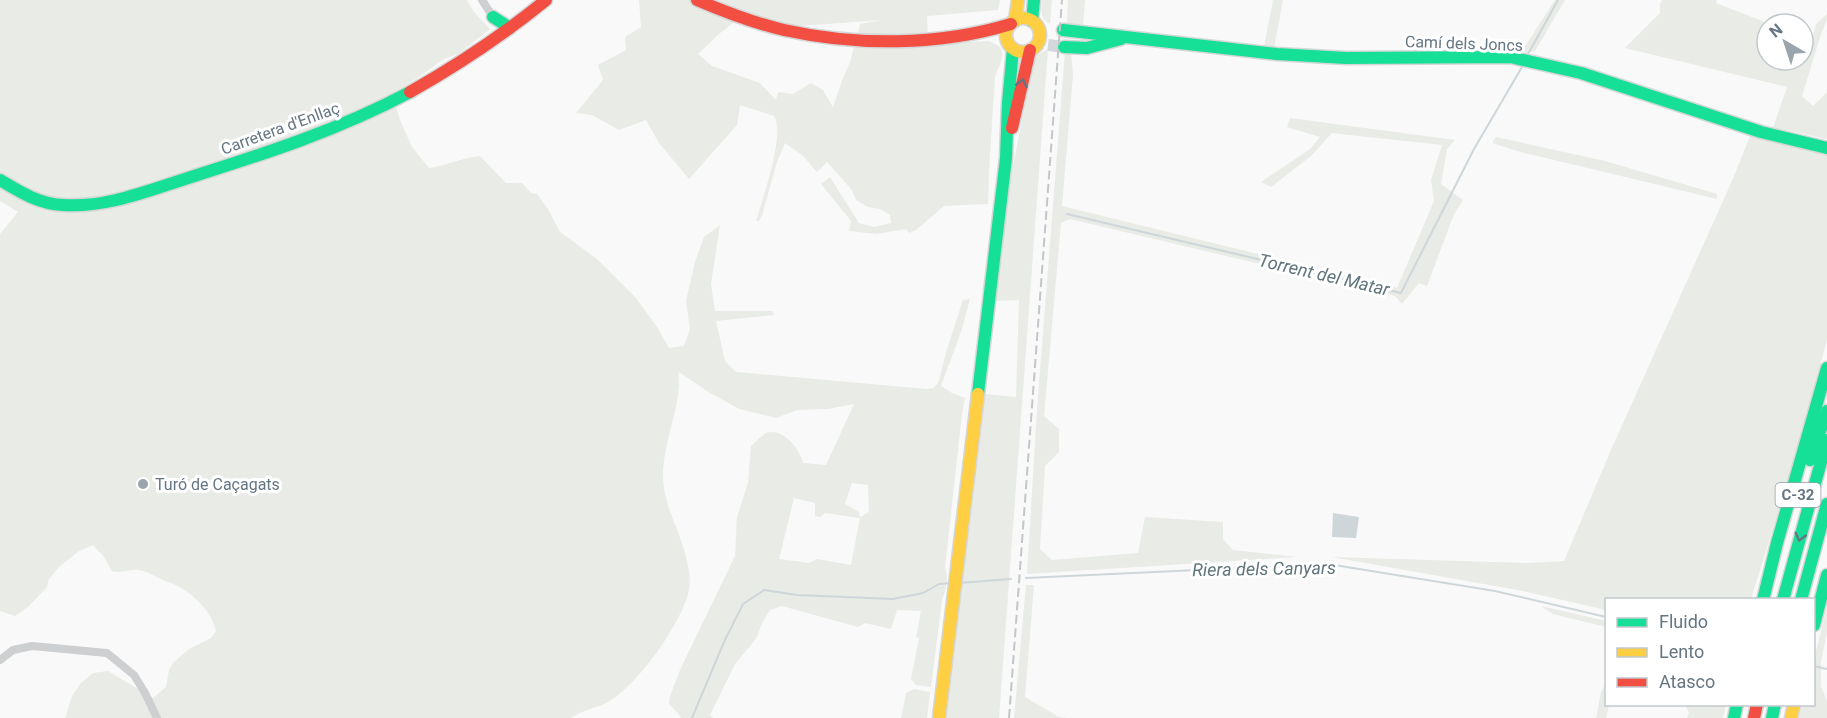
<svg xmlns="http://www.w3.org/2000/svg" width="1827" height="718" viewBox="0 0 1827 718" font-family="Roboto,sans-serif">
<rect width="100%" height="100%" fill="#f9f9f9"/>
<g fill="#e8ebe6" fill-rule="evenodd">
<path d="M 0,0 L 467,0 L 474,12 L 490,29 L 458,54 L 444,59 L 416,79 L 392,93 L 400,120 L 412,147 L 429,168 C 448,165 461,158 480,156 L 506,183 L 522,183 L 531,193 L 537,194 L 548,209 L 560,232 L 597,259 L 636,298 L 657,327 L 669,348 L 684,346 L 690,329 L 686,301 L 695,262 L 704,237 L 720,225 L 711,284 L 715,311 L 772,311 L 774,315 L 716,321 L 725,361 L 736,372 L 927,389 L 934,388 L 939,381 L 946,352 L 963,300 L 970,299 L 961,332 L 941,386 L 952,393 L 965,398 L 962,414 L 945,568 C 949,578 946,590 942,600 L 931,687 L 916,685 L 911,679 L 919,638 L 916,637 L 921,611 L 897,610 L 891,629 L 865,623 L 858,627 L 782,606 L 770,610 L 762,623 L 756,639 L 735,664 L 710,715 L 713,718 L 681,718 L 678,713 L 669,704 L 670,696 L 680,670 L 735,556 L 737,517 L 748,483 L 751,446 C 756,442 764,432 770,432 C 786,431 800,450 803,463 L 826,465 L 854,404 L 828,409 L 797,410 L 776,418 L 739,409 L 707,391 L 679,372 C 678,376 679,381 679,385 C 677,417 662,447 663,480 C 665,509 682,534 687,562 C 690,573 691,583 688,594 C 680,625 637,686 608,702 C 597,708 582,710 571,718 L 65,718 L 72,696 L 80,684 L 93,673 L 108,671 L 153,698 L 166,687 L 169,670 L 173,663 L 189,649 L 211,638 L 216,631 C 212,612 195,596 178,586 C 172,583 166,582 161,579 C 154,576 147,571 139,570 C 129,569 123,574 112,571 L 104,557 L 93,545 L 79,551 L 59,567 L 49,579 L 47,587 L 29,606 L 15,616 L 0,611 L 0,234 L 18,212 L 0,201 ZM 852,483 L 868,485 L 869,512 L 860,517 L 859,512 L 845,504 ZM 794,498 L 815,503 L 815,516 L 820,517 L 825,513 L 860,518 L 851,565 L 817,559 L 809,563 L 779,559 Z"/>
<path d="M 639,0 L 1000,0 L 998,10 L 927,16 L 928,44 L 988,41 C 994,43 1000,45 1002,52 C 1004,61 996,70 995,78 C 992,120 989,162 988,204 L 944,206 L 916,230 L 909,233 L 906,229 L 876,234 L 849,231 L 851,221 L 821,184 L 830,177 L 859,223 L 874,227 L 891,223 L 890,215 L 880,209 L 868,207 L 856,200 L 852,190 L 827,162 L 817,172 L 803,156 L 785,143 L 777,162 L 762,215 L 759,221 L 756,221 C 762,202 786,131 774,116 L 740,105 L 737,125 L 689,179 L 659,143 L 646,120 L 619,130 L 592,115 L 576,113 L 603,80 L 598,65 L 626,50 L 625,37 L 641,27 ZM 747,12 L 771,28 L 882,20 L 860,24 L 850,62 L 843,78 L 833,107 L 823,90 L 811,83 L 793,94 L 778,92 L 776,100 L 760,83 L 712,66 L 698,54 L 719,34 Z"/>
<path d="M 1042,0 L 1052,0 L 1050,24 C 1040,18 1041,12 1042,0 Z"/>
<path d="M 1068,0 L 1085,0 L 1083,27 L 1067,23 Z"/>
<path d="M 1273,0 L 1283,0 L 1274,48 L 1264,47 Z"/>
<path d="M 1555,0 L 1565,0 L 1535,51 L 1520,54 Z"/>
<path d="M 1662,0 L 1717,0 L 1716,3 L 1770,24 L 1767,24 L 1767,60 L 1803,60 L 1803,32 L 1813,35 L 1816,24 L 1827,14 L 1827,20 L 1821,34 L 1802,96 L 1813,106 L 1827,92 L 1827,139 L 1787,130 L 1773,128 L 1787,87 L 1625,48 L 1660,13 L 1660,4 Z"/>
<path d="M 1048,49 L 999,718 L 946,718 L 985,394 L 1016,397 L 1019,300 L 996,301 L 999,257 L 1006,203 L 1034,57 Z"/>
<path d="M 1065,51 L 1071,52 L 1073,75 L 1062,206 L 1397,288 L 1434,201 L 1431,180 L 1442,145 L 1332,133 L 1311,156 L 1271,187 L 1261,182 L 1310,149 L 1320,137 L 1287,127 L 1290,118 L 1455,140 L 1447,149 L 1441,184 L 1463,200 L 1454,214 L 1427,286 L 1419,283 L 1402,304 L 1395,296 L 1070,219 L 1061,223 L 1044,416 L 1059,429 L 1059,452 L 1045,466 L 1040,549 L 1052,560 L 1138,553 L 1145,517 L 1223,522 L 1223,539 L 1233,550 L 1297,557 L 1027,574 L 1037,410 Z"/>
<path d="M 1750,136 L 1827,155 L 1827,340 L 1797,451 L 1751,599 L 1606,600 L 1606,610 L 1523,591 L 1332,557 L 1527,563 L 1564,561 L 1611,450 L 1732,181 Z"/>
<path d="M 1496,137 L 1605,161 L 1717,194 L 1717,199 L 1517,151 L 1492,143 Z"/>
<path d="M 1026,585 L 1034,585 L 1025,697 L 1059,717 L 1068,718 L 1014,718 Z"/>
<path d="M 1541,606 L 1606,621 L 1606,627 L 1553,614 Z"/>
<path d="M 1827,607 L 1827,631 L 1821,662 L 1821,686 L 1827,701 L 1827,718 L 1798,718 L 1802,705 L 1814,704 L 1814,659 Z"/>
<path d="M 1606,683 L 1606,704 L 1609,705 L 1606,718 L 1596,718 L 1601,692 Z"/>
<path d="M 914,689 L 930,692 L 927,718 L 901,718 L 906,693 Z"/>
<path d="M 1685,705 L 1726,705 L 1723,718 L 1687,718 L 1689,712 Z"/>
</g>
<path fill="#ced6d9" d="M 1333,513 L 1359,517 L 1356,538 L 1332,537 Z"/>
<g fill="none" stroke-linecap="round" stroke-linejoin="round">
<g stroke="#ced6d9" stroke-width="2">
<path d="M 1528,54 L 1558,0"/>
<path d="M 1067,214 L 1401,293 L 1474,149 L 1522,67"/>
<path d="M 1026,578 L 1328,564 L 1495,591 L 1606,617"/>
<path d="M 958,583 L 1011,579"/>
<path d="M 1814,666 L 1827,669"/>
<path d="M 692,718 L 724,642 L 743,604 L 764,590 L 797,595 L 893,599 L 923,593 L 939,584 L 950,583"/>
</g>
<path stroke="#d4d8dc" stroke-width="12" stroke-dasharray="12 6" stroke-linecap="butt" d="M 1048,45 L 1064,47"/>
<g stroke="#d5d6d7" stroke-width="15">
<g id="fast">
<path d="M 493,17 L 510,28"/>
<path d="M 1032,21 L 1034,0"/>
<path d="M 1063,30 L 1277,54 L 1346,58 L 1510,57 L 1581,73 L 1761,132 L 1827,148"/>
<path d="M 1064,47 L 1087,48 L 1121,39"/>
<path d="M 0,180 C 20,192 39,204 63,205 C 106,208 147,191 188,178 C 264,154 339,130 410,92"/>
<path d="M 978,394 L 1006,158 L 1008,103 L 1013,49"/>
<path d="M 1810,460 L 1827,411"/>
<path d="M 1763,600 L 1777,543 L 1827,368"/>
<path d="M 1783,600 L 1827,440"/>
<path d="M 1801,600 L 1827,504"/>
<path d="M 1814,625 L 1827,575"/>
<path d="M 1734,718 L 1737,704"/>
<path d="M 1772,718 L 1775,704"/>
</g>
</g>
<g stroke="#d5d6d7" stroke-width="15">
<g id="slow">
<circle cx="1023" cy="35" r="17"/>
<path d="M 1015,21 L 1018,0"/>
<path d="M 939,718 L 978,394"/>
<path d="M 1791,718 L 1794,704"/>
</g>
</g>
<g stroke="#d5d6d7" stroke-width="15">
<g id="jam">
<path d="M 697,0 C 725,12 754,23 784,30 C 857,46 939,46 1011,24"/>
<path d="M 410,92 C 458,65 503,35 546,0"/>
<path d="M 1012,128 L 1030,50"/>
<path d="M 1754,718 L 1757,704"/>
</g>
</g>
<g stroke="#cecfd0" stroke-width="8">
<path d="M 482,0 L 493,17"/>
<path d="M 0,660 L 13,650 L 32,646 L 107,653 L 134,675 L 145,693 L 157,718"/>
</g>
<use href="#fast" stroke="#16e098" stroke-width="12"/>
<use href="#slow" stroke="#ffcf43" stroke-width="12"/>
<use href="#jam" stroke="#f24e42" stroke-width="12"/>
<path stroke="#c3c5c6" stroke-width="2" stroke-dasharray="9 4.5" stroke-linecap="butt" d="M 1009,718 L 1062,0"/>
</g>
<defs><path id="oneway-chevron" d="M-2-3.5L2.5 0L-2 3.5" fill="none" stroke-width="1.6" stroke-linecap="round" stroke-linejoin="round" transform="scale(1.5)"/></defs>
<g stroke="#657683">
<use href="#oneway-chevron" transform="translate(1022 83) rotate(-77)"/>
<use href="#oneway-chevron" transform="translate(1800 537) rotate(105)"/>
</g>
<circle fill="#99a4ac" stroke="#fff" stroke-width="2" cx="143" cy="484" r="6"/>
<g text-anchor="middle" stroke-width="6" stroke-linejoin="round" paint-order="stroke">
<rect fill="#fff" stroke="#939fa8" stroke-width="1.5" x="1775.5" y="483" width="45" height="24" rx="4.5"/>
<g font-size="15" font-weight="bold" fill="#657683">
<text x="1798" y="500">C-32</text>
</g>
<g font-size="16" fill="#657683" stroke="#fff">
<text transform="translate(1464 43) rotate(2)" y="6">Camí dels Joncs</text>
<text transform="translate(280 128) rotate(-20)" y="6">Carretera d'Enllaç</text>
</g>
<g font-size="16" fill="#657683" stroke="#fff" text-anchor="start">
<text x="155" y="490">Turó de Caçagats</text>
</g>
<g font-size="18" font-style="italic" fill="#60757c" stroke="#fff">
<text transform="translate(1324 275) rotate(13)" y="6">Torrent del Matar</text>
<text transform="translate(1264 569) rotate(-1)" y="6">Riera dels Canyars</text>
</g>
</g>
<rect x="1605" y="598" width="210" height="108" fill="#ffffff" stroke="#c1c8cd" stroke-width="1.5"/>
<rect x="1617" y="618" width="30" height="9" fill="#16e098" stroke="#c1c8cd" stroke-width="1.5"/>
<text x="1659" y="628" font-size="18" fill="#657683">Fluido</text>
<rect x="1617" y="648" width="30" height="9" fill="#ffcf43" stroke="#c1c8cd" stroke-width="1.5"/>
<text x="1659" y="658" font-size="18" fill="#657683">Lento</text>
<rect x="1617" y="678" width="30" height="9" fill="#f24e42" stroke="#c1c8cd" stroke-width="1.5"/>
<text x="1659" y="688" font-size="18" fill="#657683">Atasco</text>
<g transform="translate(1785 42) rotate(321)"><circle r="28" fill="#ffffff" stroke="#c1c8cd" stroke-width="1.5"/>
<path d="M0-4.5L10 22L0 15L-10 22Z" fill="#99a4ac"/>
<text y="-9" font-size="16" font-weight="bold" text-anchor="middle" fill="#657683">N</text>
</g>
</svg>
